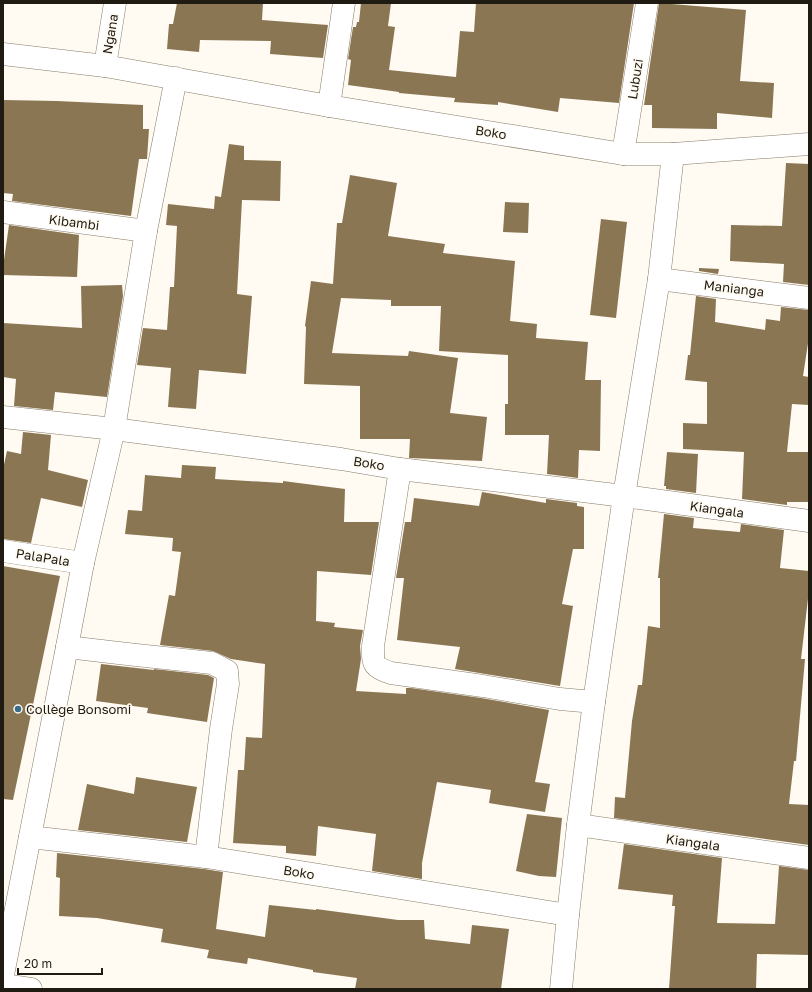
<svg xmlns="http://www.w3.org/2000/svg" width="812" height="992" viewBox="0 0 812 992" font-family="'Golos Text',sans-serif">
<rect width="100%" height="100%" fill="#fffaf2"/>
<g fill="#8b7654">
<path d="M 177,3 L 263,3 L 262,20 L 328,25 L 323,58 L 270,54 L 271,41 L 200,40 L 199,52 L 167,49 L 169,24 L 173,24 Z"/>
<path d="M 361,3 L 391,3 L 388,26 L 395,27 L 389,70 L 456,77 L 460,31 L 474,32 L 476,3 L 634,3 L 619,103 L 560,98 L 558,112 L 498,102 L 498,105 L 454,102 L 455,98 L 399,93 L 399,92 L 348,85 L 351,60 L 348,59 L 353,27 L 356,27 L 357,22 L 359,22 Z"/>
<path d="M 659,3 L 746,10 L 740,81 L 774,83 L 772,118 L 717,113 L 717,129 L 652,128 L 652,105 L 644,105 Z"/>
<path d="M 3,100 L 57,101 L 143,105 L 143,129 L 149,129 L 147,159 L 139,159 L 131,216 L 12,201 L 13,194 L 3,193 Z"/>
<path d="M 229,144 L 244,146 L 244,160 L 281,161 L 280,201 L 242,200 L 237,294 L 252,296 L 246,374 L 199,370 L 196,409 L 168,407 L 171,368 L 137,365 L 143,328 L 167,330 L 170,287 L 174,287 L 177,226 L 166,225 L 168,204 L 214,209 L 215,196 L 221,197 Z"/>
<path d="M 786,163 L 809,164 L 809,285 L 783,282 L 784,264 L 730,261 L 731,225 L 782,226 Z"/>
<path d="M 350,175 L 397,183 L 388,236 L 445,244 L 443,253 L 515,261 L 510,321 L 537,324 L 536,338 L 588,342 L 585,380 L 601,380 L 600,451 L 579,450 L 578,478 L 547,474 L 549,435 L 505,435 L 505,404 L 508,404 L 508,355 L 439,351 L 441,306 L 391,306 L 391,300 L 341,298 L 332,353 L 408,356 L 409,351 L 458,358 L 450,413 L 487,417 L 482,461 L 409,458 L 410,439 L 360,439 L 360,386 L 304,384 L 306,327 L 305,326 L 311,281 L 333,284 L 337,223 L 342,223 Z"/>
<path d="M 505,202 L 529,203 L 528,233 L 503,232 Z"/>
<path d="M 601,219 L 627,222 L 616,318 L 590,315 Z"/>
<path d="M 9,225 L 79,235 L 77,277 L 3,275 L 3,267 Z"/>
<path d="M 699,268 L 719,269 L 718,274 L 699,271 Z"/>
<path d="M 122,285 L 123,296 L 107,397 L 55,392 L 53,410 L 14,406 L 16,379 L 3,377 L 3,323 L 82,328 L 81,286 Z"/>
<path d="M 696,296 L 716,299 L 715,322 L 765,330 L 766,319 L 780,321 L 781,307 L 809,310 L 809,337 L 803,376 L 809,377 L 809,405 L 792,404 L 787,452 L 809,452 L 809,502 L 787,502 L 787,505 L 742,499 L 744,452 L 683,449 L 683,423 L 707,424 L 707,382 L 685,380 L 688,355 L 690,355 Z"/>
<path d="M 23,432 L 51,435 L 48,470 L 88,480 L 82,507 L 41,498 L 31,543 L 3,539 L 3,469 L 7,451 L 21,454 Z"/>
<path d="M 667,452 L 698,454 L 696,493 L 666,489 L 666,486 L 664,486 Z"/>
<path d="M 182,465 L 216,467 L 215,479 L 283,483 L 283,481 L 345,489 L 344,522 L 379,522 L 371,575 L 317,571 L 316,621 L 335,623 L 334,627 L 363,630 L 360,646 L 361,659 L 356,691 L 406,694 L 406,688 L 411,688 L 481,698 L 549,710 L 535,782 L 550,784 L 545,812 L 489,803 L 491,790 L 437,782 L 422,863 L 422,879 L 372,871 L 376,834 L 318,826 L 316,856 L 286,853 L 286,846 L 233,843 L 238,770 L 244,770 L 246,737 L 262,738 L 265,664 L 231,659 L 213,651 L 160,645 L 169,595 L 175,596 L 181,552 L 172,551 L 173,538 L 125,534 L 128,510 L 142,511 L 145,475 L 181,478 Z"/>
<path d="M 482,492 L 546,503 L 546,499 L 577,503 L 577,506 L 584,507 L 584,549 L 573,549 L 562,604 L 573,606 L 560,686 L 455,669 L 460,647 L 397,640 L 404,578 L 396,578 L 405,522 L 411,522 L 414,498 L 479,506 Z"/>
<path d="M 664,514 L 694,518 L 693,528 L 740,532 L 741,524 L 784,530 L 780,568 L 809,571 L 809,590 L 801,659 L 805,659 L 796,761 L 794,761 L 789,804 L 809,805 L 809,845 L 614,818 L 615,797 L 625,798 L 632,721 L 638,685 L 642,685 L 648,626 L 660,628 L 660,578 L 658,578 Z"/>
<path d="M 3,566 L 60,576 L 13,800 L 3,799 Z"/>
<path d="M 101,664 L 154,670 L 154,669 L 208,675 L 214,678 L 207,722 L 147,713 L 148,708 L 96,701 Z"/>
<path d="M 136,777 L 197,787 L 187,842 L 78,830 L 87,784 L 134,794 Z"/>
<path d="M 527,814 L 562,818 L 556,877 L 539,876 L 516,871 Z"/>
<path d="M 624,844 L 722,858 L 717,923 L 775,924 L 779,866 L 809,870 L 809,955 L 757,954 L 756,989 L 669,989 L 675,906 L 672,906 L 673,895 L 618,889 Z"/>
<path d="M 57,853 L 204,869 L 223,872 L 216,929 L 265,937 L 269,905 L 316,910 L 316,909 L 398,920 L 424,920 L 425,939 L 470,944 L 472,925 L 509,929 L 501,989 L 355,989 L 357,978 L 313,972 L 313,970 L 248,958 L 247,964 L 207,958 L 209,950 L 161,942 L 163,929 L 97,918 L 59,916 L 60,878 L 56,877 Z"/>
</g>
<g fill="none" stroke-linecap="round" stroke-linejoin="round">
<g stroke="#877c69" stroke-width="23">
<g id="minor">
<path d="M 3,54 L 105,66 L 329,106 L 623,154 L 673,154 L 809,144"/>
<path d="M 105,66 L 115,3"/>
<path d="M 329,106 L 344,3"/>
<path d="M 623,154 L 647,3"/>
<path d="M 3,212 L 146,231"/>
<path d="M 659,279 L 809,298"/>
<path d="M 3,417 L 114,429 L 341,459 L 400,469 L 624,496 L 809,521"/>
<path d="M 400,469 L 373,646 C 373,665 372,666 391,673 L 483,686 L 560,699 L 594,702"/>
<path d="M 3,551 L 83,563"/>
<path d="M 67,647 L 136,655 L 212,663 L 227,671 L 228,684 L 221,729 L 206,857"/>
<path d="M 578,825 L 809,858"/>
<path d="M 30,837 L 206,857 L 568,915"/>
<path d="M 3,975 L 67,647 L 83,563 L 114,429 L 146,231 L 176,78"/>
<path d="M 3,985 L 31,989"/>
<path d="M 561,989 L 568,915 L 578,825 L 594,702 L 624,496 L 659,279 L 673,154"/>
</g>
</g>
<use href="#minor" stroke="#fff" stroke-width="22"/>
</g>
<circle fill="#386d89" stroke="#fffaf2" stroke-width="1.5" cx="18" cy="709" r="4"/>
<g text-anchor="middle" stroke-width="3.5" stroke-linejoin="round" paint-order="stroke">
<g font-size="13" fill="#1f1b13" stroke="#fffaf2">
<text transform="translate(110 34) rotate(-81)" y="5">Ngana</text>
<text transform="translate(635 79) rotate(-81)" y="5">Lubuzi</text>
<text transform="translate(491 132) rotate(9)" y="5">Boko</text>
<text transform="translate(74 222) rotate(7)" y="5">Kibambi</text>
<text transform="translate(734 288) rotate(7)" y="5">Manianga</text>
<text transform="translate(369 463) rotate(9)" y="5">Boko</text>
<text transform="translate(717 509) rotate(8)" y="5">Kiangala</text>
<text transform="translate(43 557) rotate(9)" y="5">PalaPala</text>
<text transform="translate(693 842) rotate(8)" y="5">Kiangala</text>
<text transform="translate(299 872) rotate(9)" y="5">Boko</text>
</g>
<g font-size="13" fill="#1f1b13" stroke="#fffaf2" text-anchor="start">
<text x="26" y="714">Collège Bonsomi</text>
</g>
</g>
<rect width="812" height="992" fill="none" stroke="#1f1b13" stroke-width="8"/>
<path d="M18 968v6h84v-6" fill="none" stroke="#1f1b13" stroke-width="2"/>
<text x="24" y="968" font-size="12" fill="#1f1b13" stroke="#fffaf2" stroke-width="3" paint-order="stroke">20 m</text>
</svg>
